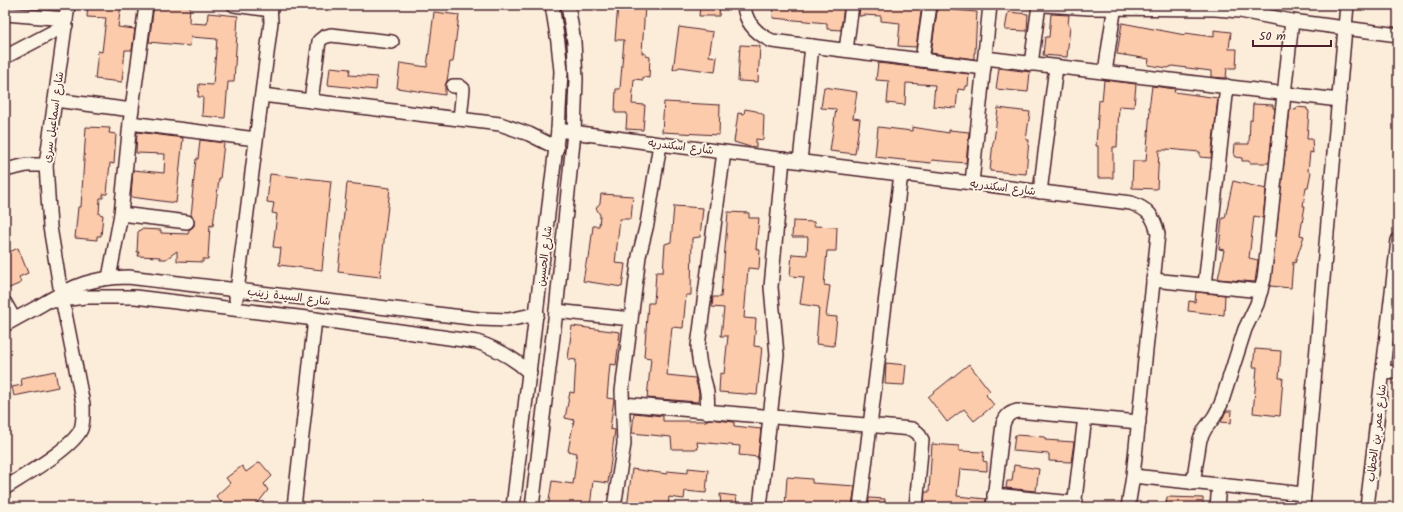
<svg xmlns="http://www.w3.org/2000/svg" width="1403" height="512" viewBox="0 0 1403 512" font-family="Kalam,'Playpen Sans Arabic',sans-serif">
<rect width="100%" height="100%" fill="#fcedda"/>
<filter id="ink" filterUnits="userSpaceOnUse"><feTurbulence type="fractalNoise" baseFrequency=".025" numOctaves="2"/><feDisplacementMap in="SourceGraphic" scale="8" xChannelSelector="R" yChannelSelector="G"/><feConvolveMatrix kernelMatrix="1 2 1 2 8 2 1 2 1" color-interpolation-filters="sRGB"/></filter>
<g filter="url(#ink)">
<g fill="#fccbac" stroke="#4a1f2b">
<path d="M 88,5 L 121,5 L 118,27 L 135,29 L 132,50 L 125,50 L 122,82 L 95,79 L 98,51 L 102,52 L 106,18 L 87,17 Z"/>
<path d="M 154,5 L 190,5 L 189,23 L 207,24 L 208,13 L 238,16 L 234,82 L 228,82 L 225,118 L 202,116 L 203,97 L 198,97 L 199,84 L 213,85 L 217,39 L 191,37 L 190,46 L 149,42 Z"/>
<path d="M 618,5 L 645,5 L 642,53 L 646,54 L 646,56 L 650,57 L 649,78 L 643,77 L 643,80 L 634,79 L 632,104 L 645,105 L 643,130 L 626,129 L 627,113 L 615,113 L 616,89 L 620,89 L 624,40 L 615,40 Z"/>
<path d="M 700,5 L 720,5 L 719,16 L 699,16 Z"/>
<path d="M 774,5 L 814,6 L 814,5 L 830,5 L 844,6 L 841,30 L 827,29 L 827,23 L 773,18 Z"/>
<path d="M 860,5 L 922,5 L 916,47 L 898,46 L 900,23 L 881,21 L 881,16 L 862,15 L 862,16 L 859,16 Z"/>
<path d="M 938,5 L 946,6 L 946,8 L 954,9 L 953,10 L 977,12 L 975,53 L 974,53 L 974,59 L 931,53 Z"/>
<path d="M 434,12 L 459,15 L 453,62 L 450,62 L 447,81 L 445,86 L 445,95 L 397,88 L 400,63 L 427,67 Z"/>
<path d="M 1008,12 L 1028,14 L 1027,31 L 1005,30 Z"/>
<path d="M 1051,14 L 1069,15 L 1068,25 L 1070,26 L 1067,57 L 1043,55 L 1045,37 L 1049,37 Z"/>
<path d="M 1122,23 L 1185,35 L 1185,33 L 1214,37 L 1214,30 L 1231,32 L 1229,49 L 1237,49 L 1236,68 L 1227,68 L 1226,78 L 1211,77 L 1211,71 L 1172,66 L 1168,68 L 1148,65 L 1149,59 L 1117,54 Z"/>
<path d="M 679,27 L 713,32 L 709,56 L 717,57 L 715,72 L 680,67 L 673,70 Z"/>
<path d="M 740,45 L 760,46 L 758,82 L 738,81 Z"/>
<path d="M 878,63 L 969,74 L 968,86 L 966,86 L 965,90 L 958,89 L 956,108 L 933,106 L 935,85 L 906,83 L 905,105 L 887,103 L 889,81 L 876,80 Z"/>
<path d="M 330,67 L 350,69 L 349,75 L 377,77 L 376,90 L 328,85 Z"/>
<path d="M 999,68 L 1030,72 L 1028,92 L 996,89 Z"/>
<path d="M 1104,80 L 1136,84 L 1134,107 L 1119,106 L 1117,147 L 1113,147 L 1113,178 L 1098,178 L 1098,146 L 1096,146 L 1099,100 L 1102,101 Z"/>
<path d="M 1152,86 L 1175,89 L 1174,92 L 1218,98 L 1211,158 L 1200,157 L 1200,152 L 1167,149 L 1167,150 L 1159,150 L 1157,189 L 1132,188 L 1133,161 L 1146,161 L 1150,109 L 1149,109 Z"/>
<path d="M 824,87 L 857,92 L 853,118 L 860,119 L 855,154 L 830,151 L 836,109 L 821,108 Z"/>
<path d="M 664,102 L 720,105 L 719,135 L 662,132 Z"/>
<path d="M 1253,104 L 1273,105 L 1273,108 L 1275,108 L 1269,163 L 1250,163 L 1249,161 L 1242,161 L 1242,158 L 1235,157 L 1234,156 L 1235,144 L 1249,144 L 1250,120 L 1252,120 Z"/>
<path d="M 1297,107 L 1307,108 L 1307,110 L 1309,111 L 1307,139 L 1312,139 L 1313,153 L 1310,152 L 1308,171 L 1311,172 L 1308,187 L 1306,187 L 1303,206 L 1305,206 L 1300,235 L 1304,236 L 1295,263 L 1293,262 L 1291,288 L 1270,286 L 1290,109 L 1296,110 Z"/>
<path d="M 998,108 L 1030,112 L 1026,140 L 1029,140 L 1026,174 L 990,171 L 993,142 L 994,141 Z"/>
<path d="M 745,109 L 756,111 L 764,115 L 763,140 L 756,139 L 756,147 L 747,146 L 734,142 L 738,113 L 744,114 Z"/>
<path d="M 86,127 L 110,128 L 109,133 L 116,134 L 114,164 L 110,163 L 107,194 L 103,194 L 103,198 L 100,198 L 99,214 L 103,215 L 101,236 L 97,236 L 97,240 L 75,238 L 78,207 L 81,207 Z"/>
<path d="M 878,127 L 912,131 L 912,127 L 949,133 L 949,130 L 969,132 L 966,163 L 932,160 L 931,163 L 875,157 Z"/>
<path d="M 137,132 L 183,138 L 176,203 L 131,197 L 133,170 L 164,173 L 165,154 L 136,153 Z"/>
<path d="M 200,140 L 224,143 L 220,179 L 219,179 L 213,226 L 210,225 L 208,259 L 203,259 L 203,262 L 177,261 L 177,251 L 166,259 L 160,259 L 160,257 L 138,256 L 139,252 L 137,252 L 138,232 L 141,229 L 161,230 L 161,233 L 188,234 L 189,230 L 194,226 L 194,219 L 191,215 L 193,198 L 192,198 L 196,159 L 198,159 Z"/>
<path d="M 270,174 L 331,181 L 322,270 L 279,265 L 281,248 L 273,247 L 277,214 L 272,213 L 274,203 L 267,202 Z"/>
<path d="M 1233,181 L 1266,189 L 1263,218 L 1254,216 L 1249,258 L 1258,260 L 1255,282 L 1218,279 L 1224,250 L 1219,249 L 1222,218 L 1225,218 Z"/>
<path d="M 347,183 L 390,188 L 380,277 L 338,272 Z"/>
<path d="M 601,194 L 633,196 L 631,219 L 620,219 L 615,263 L 625,264 L 622,287 L 583,281 L 587,258 L 589,259 L 593,226 L 599,226 L 600,215 L 596,208 L 600,203 Z"/>
<path d="M 674,206 L 703,208 L 700,237 L 692,238 L 691,295 L 686,295 L 683,328 L 672,327 L 667,375 L 695,378 L 699,393 L 698,402 L 647,398 L 651,358 L 644,357 L 648,303 L 654,303 L 656,272 L 663,272 L 665,244 L 671,242 Z"/>
<path d="M 728,212 L 749,213 L 749,218 L 759,218 L 756,249 L 760,250 L 759,269 L 748,268 L 744,318 L 756,319 L 754,346 L 762,347 L 757,395 L 719,392 L 720,373 L 724,374 L 728,336 L 721,336 L 724,308 L 712,307 L 713,297 L 721,297 Z"/>
<path d="M 793,221 L 814,222 L 814,226 L 837,227 L 836,251 L 827,251 L 824,285 L 830,286 L 826,316 L 837,317 L 834,346 L 816,344 L 819,307 L 800,304 L 804,277 L 790,276 L 792,254 L 807,255 L 808,237 L 792,237 Z"/>
<path d="M 18,248 L 28,273 L 19,277 L 21,283 L 7,289 L 5,284 L 5,254 Z"/>
<path d="M 1196,292 L 1225,295 L 1224,315 L 1188,311 L 1189,301 L 1195,302 Z"/>
<path d="M 572,326 L 620,332 L 616,365 L 610,364 L 607,398 L 614,399 L 610,429 L 615,430 L 608,483 L 593,481 L 590,507 L 548,507 L 552,481 L 573,484 L 577,453 L 568,451 L 574,420 L 565,418 L 570,392 L 574,393 L 576,360 L 568,359 Z"/>
<path d="M 1255,349 L 1281,351 L 1279,378 L 1283,378 L 1280,416 L 1253,413 L 1257,367 L 1253,367 Z"/>
<path d="M 886,363 L 906,365 L 904,385 L 885,384 Z"/>
<path d="M 969,364 L 990,391 L 986,395 L 994,405 L 974,421 L 964,409 L 947,422 L 928,397 Z"/>
<path d="M 55,371 L 58,387 L 14,396 L 12,387 L 22,385 L 21,378 Z"/>
<path d="M 1226,411 L 1232,411 L 1231,423 L 1221,422 Z"/>
<path d="M 634,413 L 663,416 L 663,421 L 706,421 L 709,419 L 734,422 L 734,426 L 761,429 L 758,457 L 739,455 L 740,446 L 697,442 L 698,449 L 672,449 L 671,437 L 632,433 Z"/>
<path d="M 1015,435 L 1045,437 L 1045,440 L 1074,442 L 1071,462 L 1049,461 L 1049,454 L 1013,451 Z"/>
<path d="M 932,444 L 959,446 L 959,451 L 984,452 L 983,461 L 987,462 L 987,471 L 960,469 L 957,496 L 986,499 L 985,507 L 924,507 L 925,492 L 929,492 Z"/>
<path d="M 260,462 L 272,476 L 264,484 L 268,490 L 255,507 L 225,507 L 216,496 L 230,483 L 226,478 L 242,466 L 246,472 Z"/>
<path d="M 1014,465 L 1039,469 L 1036,491 L 1006,488 L 1007,481 L 1012,481 Z"/>
<path d="M 688,468 L 708,470 L 706,493 L 685,491 L 684,499 L 669,497 L 668,507 L 627,507 L 632,469 L 667,474 L 667,471 L 688,473 Z"/>
<path d="M 787,477 L 812,479 L 812,483 L 855,486 L 852,507 L 785,507 Z"/>
<path d="M 720,494 L 736,496 L 737,507 L 721,506 Z"/>
<path d="M 1167,497 L 1203,498 L 1203,507 L 1166,507 Z"/>
<path d="M 869,498 L 885,499 L 884,507 L 868,507 Z"/>
</g>
<g fill="none" stroke-linecap="round" stroke-linejoin="round">
<g stroke="#4a1f2b" stroke-width="16">
<g id="minor">
<path d="M 234,5 L 271,10"/>
<path d="M 744,5 C 745,23 757,34 772,41 L 984,68"/>
<path d="M 1044,5 L 1089,8 L 1215,9 L 1240,11 L 1292,21 L 1398,35"/>
<path d="M 5,14 L 66,19"/>
<path d="M 846,50 L 852,5"/>
<path d="M 5,57 L 66,25"/>
<path d="M 985,58 L 1339,100"/>
<path d="M 922,60 L 930,5"/>
<path d="M 1031,64 L 1039,5"/>
<path d="M 1105,72 L 1115,5"/>
<path d="M 453,86 L 459,86 L 463,89 L 460,119"/>
<path d="M 262,95 L 500,124 L 529,134 L 557,148"/>
<path d="M 55,100 L 132,110"/>
<path d="M 311,101 L 319,41 L 324,37 L 331,35 L 392,42"/>
<path d="M 130,123 L 256,139"/>
<path d="M 558,130 L 660,144 L 1131,203 C 1148,209 1154,216 1158,234 L 1133,476 L 1128,507"/>
<path d="M 800,161 L 812,46"/>
<path d="M 5,170 L 27,165 L 46,165"/>
<path d="M 972,183 L 990,5"/>
<path d="M 1040,192 L 1056,67"/>
<path d="M 121,214 L 187,222"/>
<path d="M 109,278 L 121,214 L 130,123 L 146,5"/>
<path d="M 1153,280 L 1261,291"/>
<path d="M 1205,285 L 1227,86"/>
<path d="M 236,299 L 271,22 L 270,5"/>
<path d="M 54,301 L 85,297 L 135,297 L 315,319 L 477,342 C 498,349 514,358 530,373"/>
<path d="M 5,303 L 14,319"/>
<path d="M 556,311 L 631,319"/>
<path d="M 5,325 C 18,317 33,310 46,302 C 77,284 92,278 128,277 L 479,319 L 508,320 L 537,314"/>
<path d="M 1383,373 L 1398,372"/>
<path d="M 623,404 L 912,429 L 918,433 L 922,440 L 916,507"/>
<path d="M 707,412 C 708,402 708,393 705,383 C 701,369 698,361 698,346 L 724,152"/>
<path d="M 1133,476 L 1304,494"/>
<path d="M 1193,483 L 1200,439 L 1205,429 L 1214,417 L 1221,404 L 1245,329 L 1257,304 L 1264,279 L 1292,21"/>
<path d="M 5,488 C 23,476 73,448 81,429 C 84,420 83,412 83,404 L 61,293 L 50,227 L 46,165 L 68,5"/>
<path d="M 994,495 L 1074,503"/>
<path d="M 294,507 L 315,319"/>
<path d="M 513,507 L 558,130 L 561,71 L 558,42 L 552,5"/>
<path d="M 532,507 L 556,311 L 574,132 L 576,79 L 574,42 L 568,5"/>
<path d="M 614,507 L 624,444 L 622,391 L 639,256 L 647,224 L 660,144"/>
<path d="M 760,507 L 777,355 L 771,287 L 783,159"/>
<path d="M 860,507 L 901,174"/>
<path d="M 993,507 L 1003,424 C 1006,416 1009,413 1017,411 L 1139,422"/>
<path d="M 1074,507 L 1085,417"/>
<path d="M 1217,507 L 1219,485"/>
<path d="M 1303,507 L 1347,5"/>
<path d="M 1367,507 L 1398,240"/>
</g>
</g>
<use href="#minor" stroke="#fcf5e5" stroke-width="13"/>
</g>
</g>
<g text-anchor="middle" stroke-width="4" stroke-linejoin="round" paint-order="stroke">
<g font-size="11" fill="#4a1f2b" stroke="#fcf5e5">
<text transform="translate(53 117) rotate(-82)" y="4">شارع اسماعيل سرى</text>
<text transform="translate(681 146) rotate(7)" y="4">شارع اسكندريه</text>
<text transform="translate(1003 187) rotate(7)" y="4">شارع اسكندريه</text>
<text transform="translate(544 256) rotate(-83)" y="4">شارع الحسين</text>
<text transform="translate(289 296) rotate(7)" y="4">شارع السيدة زينب</text>
<text transform="translate(1376 433) rotate(-83)" y="4">شارع عمر بن الخطاب</text>
</g>
</g>
<rect width="1403" height="512" fill="none" stroke="#fcf5e5" stroke-width="20"/>
<rect x="10" y="10" width="1383" height="492" fill="none" stroke="#4a1f2b" stroke-width="1.5" filter="url(#ink)"/>
<path d="M1253 40v6h78v-6" fill="none" stroke="#4a1f2b" stroke-width="2"/>
<text x="1259" y="40" font-size="12" fill="#4a1f2b" stroke="#fcf5e5" stroke-width="3" paint-order="stroke">50 m</text>
</svg>
